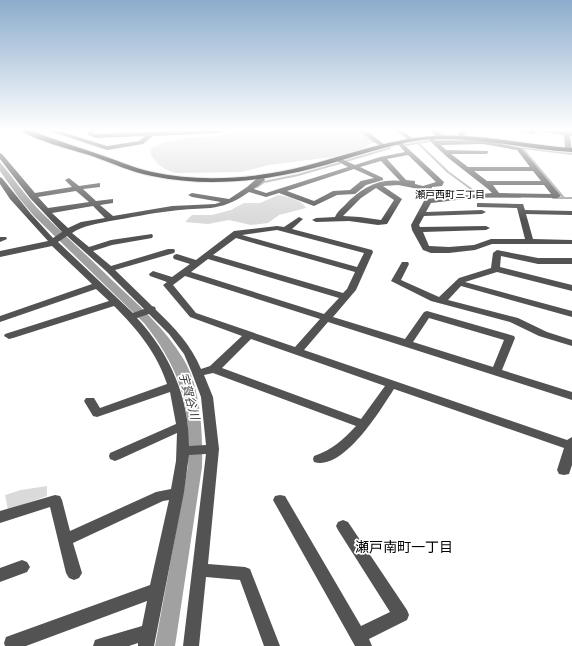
<svg xmlns="http://www.w3.org/2000/svg" width="572" height="646" viewBox="0 0 572 646" font-family="'DM Sans','Noto Sans JP',sans-serif">
<rect width="100%" height="100%" fill="#fff"/>
<g fill="#dadada">
<path d="M 232,129 L 356,129 L 373,142 L 363,149 L 332,157 L 269,165 L 241,172 L 175,173 C 164,170 151,161 150,149 C 177,133 202,140 230,134 Z"/>
<path d="M 278,195 C 288,197 301,199 306,208 L 279,215 L 268,223 L 251,225 L 229,220 L 208,224 L 185,222 L 192,215 L 212,215 L 231,210 L 244,203 L 260,203 Z"/>
<path d="M 47,486 L 47,496 L 8,510 L 5,495 L 21,490 Z"/>
</g>
<path fill="#a1a1a1" d="M 0,162 C 14,179 27,198 42,213 C 65,236 90,258 113,281 C 138,305 166,329 184,360 C 201,389 203,434 202,467 L 175,646 L 155,646 L 188,466 C 191,406 181,370 144,323 L 34,216 L 19,198 L 0,171 Z"/>
<g fill="none" stroke-linecap="round" stroke-linejoin="round">
<g stroke="#a1a1a1" stroke-width="2">
<path d="M 357,129 L 374,142"/>
<path d="M 437,140 L 473,141"/>
<path d="M 418,143 L 448,172 L 482,197 L 520,197"/>
<path d="M 406,145 L 430,141"/>
<path d="M 522,148 L 564,198"/>
<path d="M 523,148 L 572,154"/>
<path d="M 346,161 L 390,148"/>
<path d="M 257,187 L 264,182 L 298,175 L 340,163"/>
<path d="M 553,198 L 572,198"/>
</g>
<g stroke="#dbdbdb" stroke-width="2">
<path id="major" d="M 18,129 L 27,129 C 49,138 72,145 95,153 C 114,159 133,168 152,172 C 198,182 248,179 293,169 C 336,159 378,142 422,137 C 473,131 522,145 572,148 L 572,152 C 522,149 473,135 422,140 C 385,145 349,159 314,168 C 261,182 206,187 152,176 C 131,172 112,163 92,156 C 73,150 33,140 18,129 Z"/>
</g>
<g fill="#535353" fill-rule="evenodd">
<path d="M 43,129 L 53,129 L 107,146 L 139,141 L 145,136 L 96,138 L 88,135 L 89,129 L 95,129 L 93,133 L 96,134 L 218,129 L 224,129 L 224,131 L 221,133 L 153,136 L 143,144 L 107,150 Z"/>
<path d="M 358,129 L 365,129 L 386,146 L 381,147 Z"/>
<path d="M 393,129 L 400,129 L 415,140 L 410,141 Z"/>
<path d="M 428,129 L 435,129 L 444,137 L 439,138 Z"/>
<path d="M 460,129 L 466,129 L 464,137 L 461,139 L 458,137 Z"/>
<path d="M 505,129 L 549,129 L 572,132 L 572,136 L 570,136 L 572,152 L 569,151 L 565,147 L 564,135 L 535,131 L 535,133 L 533,134 Z"/>
<path d="M 432,138 L 437,141 L 483,140 L 521,148 L 561,196 L 557,198 L 482,197 L 431,203 L 426,212 L 482,210 L 486,212 L 482,214 L 424,216 L 419,225 L 420,227 L 486,226 L 490,228 L 486,230 L 423,232 L 429,246 L 449,247 L 474,245 L 491,239 L 525,239 L 517,208 L 477,207 L 477,203 L 480,203 L 520,204 L 523,204 L 525,210 L 572,211 L 572,215 L 526,214 L 533,239 L 572,240 L 572,244 L 492,244 L 475,250 L 449,253 L 431,253 L 423,250 L 412,230 L 411,225 L 425,199 L 492,193 L 488,189 L 447,157 L 430,141 L 430,139 ZM 483,144 L 517,150 L 530,167 L 468,167 L 451,154 L 486,154 L 488,153 L 488,151 L 446,150 L 441,145 ZM 474,171 L 533,171 L 541,181 L 487,181 ZM 493,185 L 544,185 L 551,194 L 499,193 Z"/>
<path d="M 400,141 L 444,182 L 442,186 L 432,187 L 432,191 L 429,191 L 398,185 L 383,186 L 402,199 L 387,224 L 378,225 L 349,221 L 316,222 L 312,220 L 316,218 L 335,217 C 337,212 342,208 345,205 C 360,189 378,178 400,181 L 381,161 L 360,167 L 383,178 L 383,180 L 366,185 L 355,194 L 337,195 L 314,206 L 279,193 L 266,197 L 249,192 C 218,214 204,206 171,211 C 150,213 130,218 110,221 C 97,224 84,225 72,233 L 89,247 L 111,240 L 152,234 L 153,236 L 152,238 L 112,245 L 93,251 L 111,266 L 168,249 L 174,249 L 175,251 L 174,253 L 115,270 L 152,306 L 155,307 L 156,310 C 175,328 191,345 201,369 L 210,366 L 242,336 L 190,317 L 163,285 L 167,282 L 150,276 L 149,274 L 153,271 L 172,277 L 190,264 L 174,259 L 173,257 L 174,255 L 177,254 L 196,260 L 234,231 L 277,226 L 284,227 L 299,217 L 303,219 L 292,229 L 372,250 L 373,252 L 356,290 L 333,317 L 405,339 L 424,312 L 427,311 L 514,336 L 515,338 L 502,370 L 572,392 L 572,400 L 328,322 L 304,350 L 567,440 L 572,437 L 572,465 L 569,474 L 564,475 L 559,474 L 557,470 L 564,448 L 394,389 C 381,409 344,471 314,462 L 313,459 L 314,456 C 332,450 343,440 356,426 L 213,373 L 204,375 L 213,397 L 219,449 L 208,564 L 245,567 L 250,569 L 280,646 L 264,646 L 240,580 L 206,577 L 199,646 L 183,646 L 206,454 L 189,455 L 184,492 L 154,646 L 138,646 L 138,643 L 129,646 L 93,646 L 95,640 L 101,638 L 142,626 L 147,601 L 26,646 L 5,646 L 4,643 L 6,637 L 150,585 L 169,500 L 163,501 L 73,543 L 82,573 L 79,578 L 74,580 L 69,578 L 66,573 L 50,507 L 0,523 L 0,511 L 55,495 L 60,496 L 62,500 L 70,531 L 156,492 L 171,489 L 176,461 L 177,433 L 120,459 L 115,461 L 110,459 L 109,456 L 110,453 L 176,424 L 170,392 L 97,417 L 93,416 L 84,401 L 86,398 L 94,398 L 100,408 L 167,384 C 157,353 137,329 114,306 L 13,338 L 9,339 L 4,336 L 5,334 L 109,301 L 96,289 L 0,322 L 0,316 L 92,284 L 52,246 L 0,257 L 0,251 L 48,241 L 10,199 L 0,184 L 0,177 L 2,178 L 31,214 L 53,238 L 62,232 L 30,198 L 0,159 L 0,153 L 2,154 L 35,193 L 72,187 L 65,180 L 69,178 L 79,186 L 100,183 L 100,187 L 83,189 L 96,201 L 113,199 L 113,203 L 100,205 L 113,216 L 172,206 L 215,204 L 221,202 L 192,197 L 188,195 L 192,193 L 229,199 L 247,187 L 261,175 L 263,176 L 265,180 L 254,189 L 266,193 L 348,167 L 335,160 L 335,158 L 339,158 L 355,165 L 380,157 L 405,152 L 397,143 ZM 408,155 L 436,182 L 423,186 L 415,184 L 415,181 L 406,180 L 387,159 ZM 354,169 L 374,178 L 361,181 L 350,190 L 333,191 L 314,201 L 287,191 ZM 376,188 L 394,200 L 381,220 L 360,217 L 343,216 L 361,198 ZM 76,191 L 89,202 L 48,208 L 38,197 ZM 93,206 L 105,218 L 81,222 L 68,228 L 52,213 ZM 277,230 L 364,253 L 357,267 L 242,235 ZM 67,236 L 106,271 L 144,309 L 133,313 L 58,242 ZM 236,238 L 355,272 L 347,289 L 343,293 L 213,255 ZM 208,259 L 339,298 L 324,314 L 191,272 ZM 185,276 L 320,319 L 295,347 L 196,313 L 173,285 ZM 149,314 L 169,334 L 184,354 L 192,373 L 201,397 L 206,445 L 189,446 C 189,397 170,354 137,318 ZM 429,318 L 504,340 L 493,367 L 413,342 ZM 251,339 L 385,386 L 361,419 L 222,368 Z"/>
<path d="M 0,237 L 6,237 L 7,239 L 0,242 Z"/>
<path d="M 497,250 L 538,258 L 572,258 L 572,264 L 538,264 L 501,256 L 500,267 L 572,285 L 572,291 L 497,272 L 465,282 L 572,311 L 572,317 L 461,286 L 448,300 L 518,318 L 547,332 L 572,340 L 572,346 L 539,336 L 510,322 L 431,301 L 391,281 L 402,262 L 408,262 L 409,264 L 401,280 L 439,297 L 459,278 L 491,268 L 493,253 Z"/>
<path d="M 280,495 L 285,496 L 361,626 L 390,612 L 338,530 L 336,526 L 338,522 L 343,520 L 348,522 L 407,610 L 409,615 L 407,620 L 369,639 L 372,646 L 355,646 L 273,500 L 275,496 Z"/>
<path d="M 22,560 L 27,562 L 30,567 L 27,572 L 0,582 L 0,568 Z"/>
</g>
<use href="#major" fill="#000" fill-rule="evenodd"/>
</g>
<linearGradient id="sky" x2="0" y2="1"><stop stop-color="#8baccc"/><stop offset="0.59" stop-color="#fff"/><stop offset="1" stop-color="#fff" stop-opacity="0"/></linearGradient>
<rect width="572" height="220" fill="url(#sky)"/>
<g text-anchor="middle" stroke-width="3.5" stroke-linejoin="round" paint-order="stroke">
<g font-size="10" fill="#000" stroke="#fff">
<text x="450" y="198">瀬戸西町三丁目</text>
</g>
<g font-size="12" font-style="italic" fill="#424242" stroke="#fff">
<text transform="translate(189 396) rotate(75)" y="4">宇賀谷川</text>
</g>
<g font-size="14" fill="#000" stroke="#fff">
<text x="404" y="552">瀬戸南町一丁目</text>
</g>
</g>
</svg>
